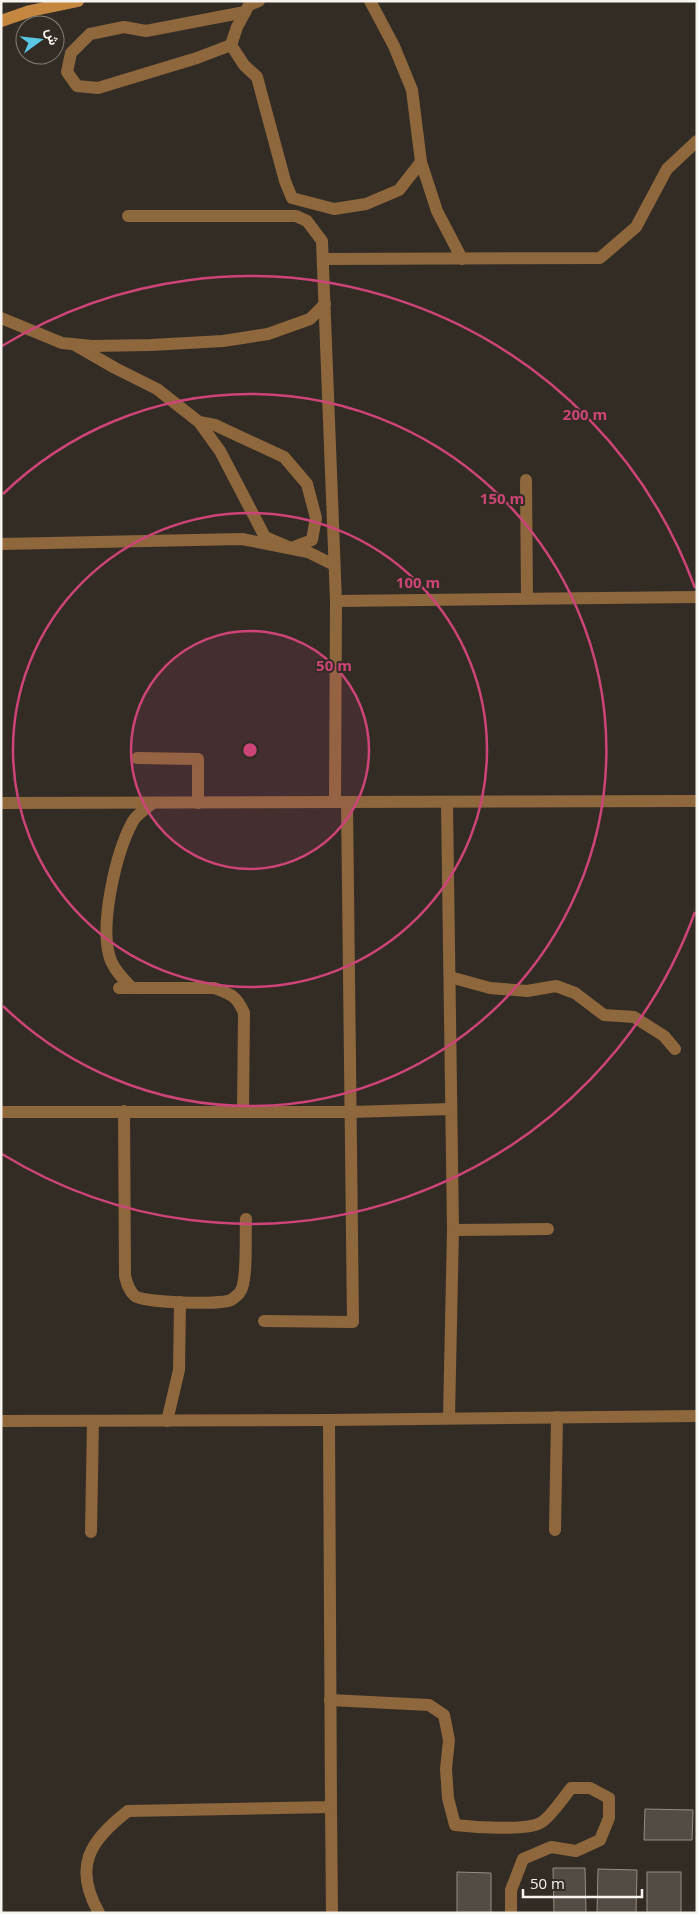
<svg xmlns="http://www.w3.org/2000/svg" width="698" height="1914" viewBox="0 0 698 1914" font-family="'Open Sans',Vazirmatn,sans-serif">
<rect width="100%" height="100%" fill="#332c25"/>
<g fill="#534c44" stroke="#958d84">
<path d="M 645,1809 L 693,1810 L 692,1840 L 644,1840 Z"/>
<path d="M 553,1868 L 585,1868 L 586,1913 L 554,1913 Z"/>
<path d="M 598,1869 L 637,1870 L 636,1913 L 597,1913 Z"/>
<path d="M 457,1872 L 491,1873 L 491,1913 L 457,1913 Z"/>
<rect x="647" y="1872" width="34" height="41"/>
</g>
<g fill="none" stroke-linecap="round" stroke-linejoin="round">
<g stroke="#8e673d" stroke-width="12">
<path d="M 259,1 L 249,5 L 237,27 L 231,45 L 244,65 L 257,77 L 285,181 L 292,198 L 334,209 L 366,204 L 399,190 L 421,162"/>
<path d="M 370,1 L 394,46 L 412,90 L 421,162 L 437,211 L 462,259"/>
<path d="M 231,45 L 197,58 L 98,88 L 77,86 L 67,72 L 71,53 L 90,34 L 124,27 L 146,31 L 245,12"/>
<path d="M 128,216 L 296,216 L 307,221 L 322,241 L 336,601 L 335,802"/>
<path d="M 324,259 L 600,258 L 636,227 L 667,169 L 697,141"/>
<path d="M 1,318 L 62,343 L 92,346 L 151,345 L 223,341 L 268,334 L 310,319 L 325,304"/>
<path d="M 75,345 L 115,368 L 157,389 L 199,422 L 220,451 L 265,537 L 291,548 L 312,540 L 316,518 L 307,484 L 284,457 L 215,425 L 199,422"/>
<path d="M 526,480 L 527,598"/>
<path d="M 1,544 L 242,539 L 308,552 L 334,565"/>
<path d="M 336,601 L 697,597"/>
<path d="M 137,758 L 198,759 L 198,803"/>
<path d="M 1,803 C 233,803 465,803 697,801"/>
<path d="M 447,804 L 453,1230 L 548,1229"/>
<path d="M 450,977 L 490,988 L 527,991 L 556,986 L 575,993 L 604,1015 L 634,1017 L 664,1036 L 675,1049"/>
<path d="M 119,988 L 214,988 C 231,994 237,996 244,1013 L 243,1111"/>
<path d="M 132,988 C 124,980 116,972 111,961 C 98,928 116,852 133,821 C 137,814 147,808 153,803"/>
<path d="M 124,1111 L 125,1276 C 127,1284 129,1291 135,1296 C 144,1303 220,1305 231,1300 C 233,1299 239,1294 240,1292 C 248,1282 245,1234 246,1219"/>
<path d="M 1,1112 L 350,1112 L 451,1109"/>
<path d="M 264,1321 L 353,1322 L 347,802"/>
<path d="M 449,1417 L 453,1230"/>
<path d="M 1,1421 L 329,1420 L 697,1416"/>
<path d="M 167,1421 L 179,1370 L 180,1302"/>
<path d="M 555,1530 L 557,1417"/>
<path d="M 91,1532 L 93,1421"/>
<path d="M 330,1700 L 429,1705 L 444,1715 L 449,1740 L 446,1769 L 448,1798 L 455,1825 C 473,1827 525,1831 540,1823 C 548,1820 565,1796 571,1788 L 590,1788 L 609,1798 L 609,1818 L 600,1840 L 576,1851 L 551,1847 L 523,1859 L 511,1890 L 511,1913"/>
<path d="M 331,1807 L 332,1913"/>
<path d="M 99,1913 C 73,1867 89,1841 128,1811 L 331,1807 L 329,1420"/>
</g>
<path stroke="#c5873f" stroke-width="12" d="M 1,21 L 30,11 L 78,1"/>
</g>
<circle cx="250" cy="750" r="119" fill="#cd4478" fill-opacity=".12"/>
<g fill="none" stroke="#cd4478" stroke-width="2.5">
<circle cx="250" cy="750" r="119"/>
<circle cx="250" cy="750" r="237"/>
<path d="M3 494A356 356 0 1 1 3 1006"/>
<path d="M695 912A474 474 0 0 1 2 1154M2 346A474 474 0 0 1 695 588"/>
</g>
<circle cx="250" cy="750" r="8" fill="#cd4478" stroke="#332c25" stroke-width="2.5"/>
<g font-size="15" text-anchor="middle" font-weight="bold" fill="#cd4478" stroke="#332c25" stroke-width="4" stroke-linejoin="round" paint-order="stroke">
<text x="585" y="420">200 m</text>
<text x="502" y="504">150 m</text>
<text x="418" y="588">100 m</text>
<text x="334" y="671">50 m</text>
</g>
<rect width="698" height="1914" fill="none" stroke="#f7f3ee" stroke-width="5"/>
<g transform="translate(40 40) rotate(75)"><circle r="24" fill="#332c25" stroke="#817c75"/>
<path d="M0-4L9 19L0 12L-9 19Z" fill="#59c8e5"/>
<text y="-8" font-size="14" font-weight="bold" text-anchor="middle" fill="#f7f3ee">ش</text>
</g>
<path d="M523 1889v8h119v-8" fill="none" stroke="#f7f3ee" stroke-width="2.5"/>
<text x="530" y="1889" font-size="15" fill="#f7f3ee" stroke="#332c25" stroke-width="4" paint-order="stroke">50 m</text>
</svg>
